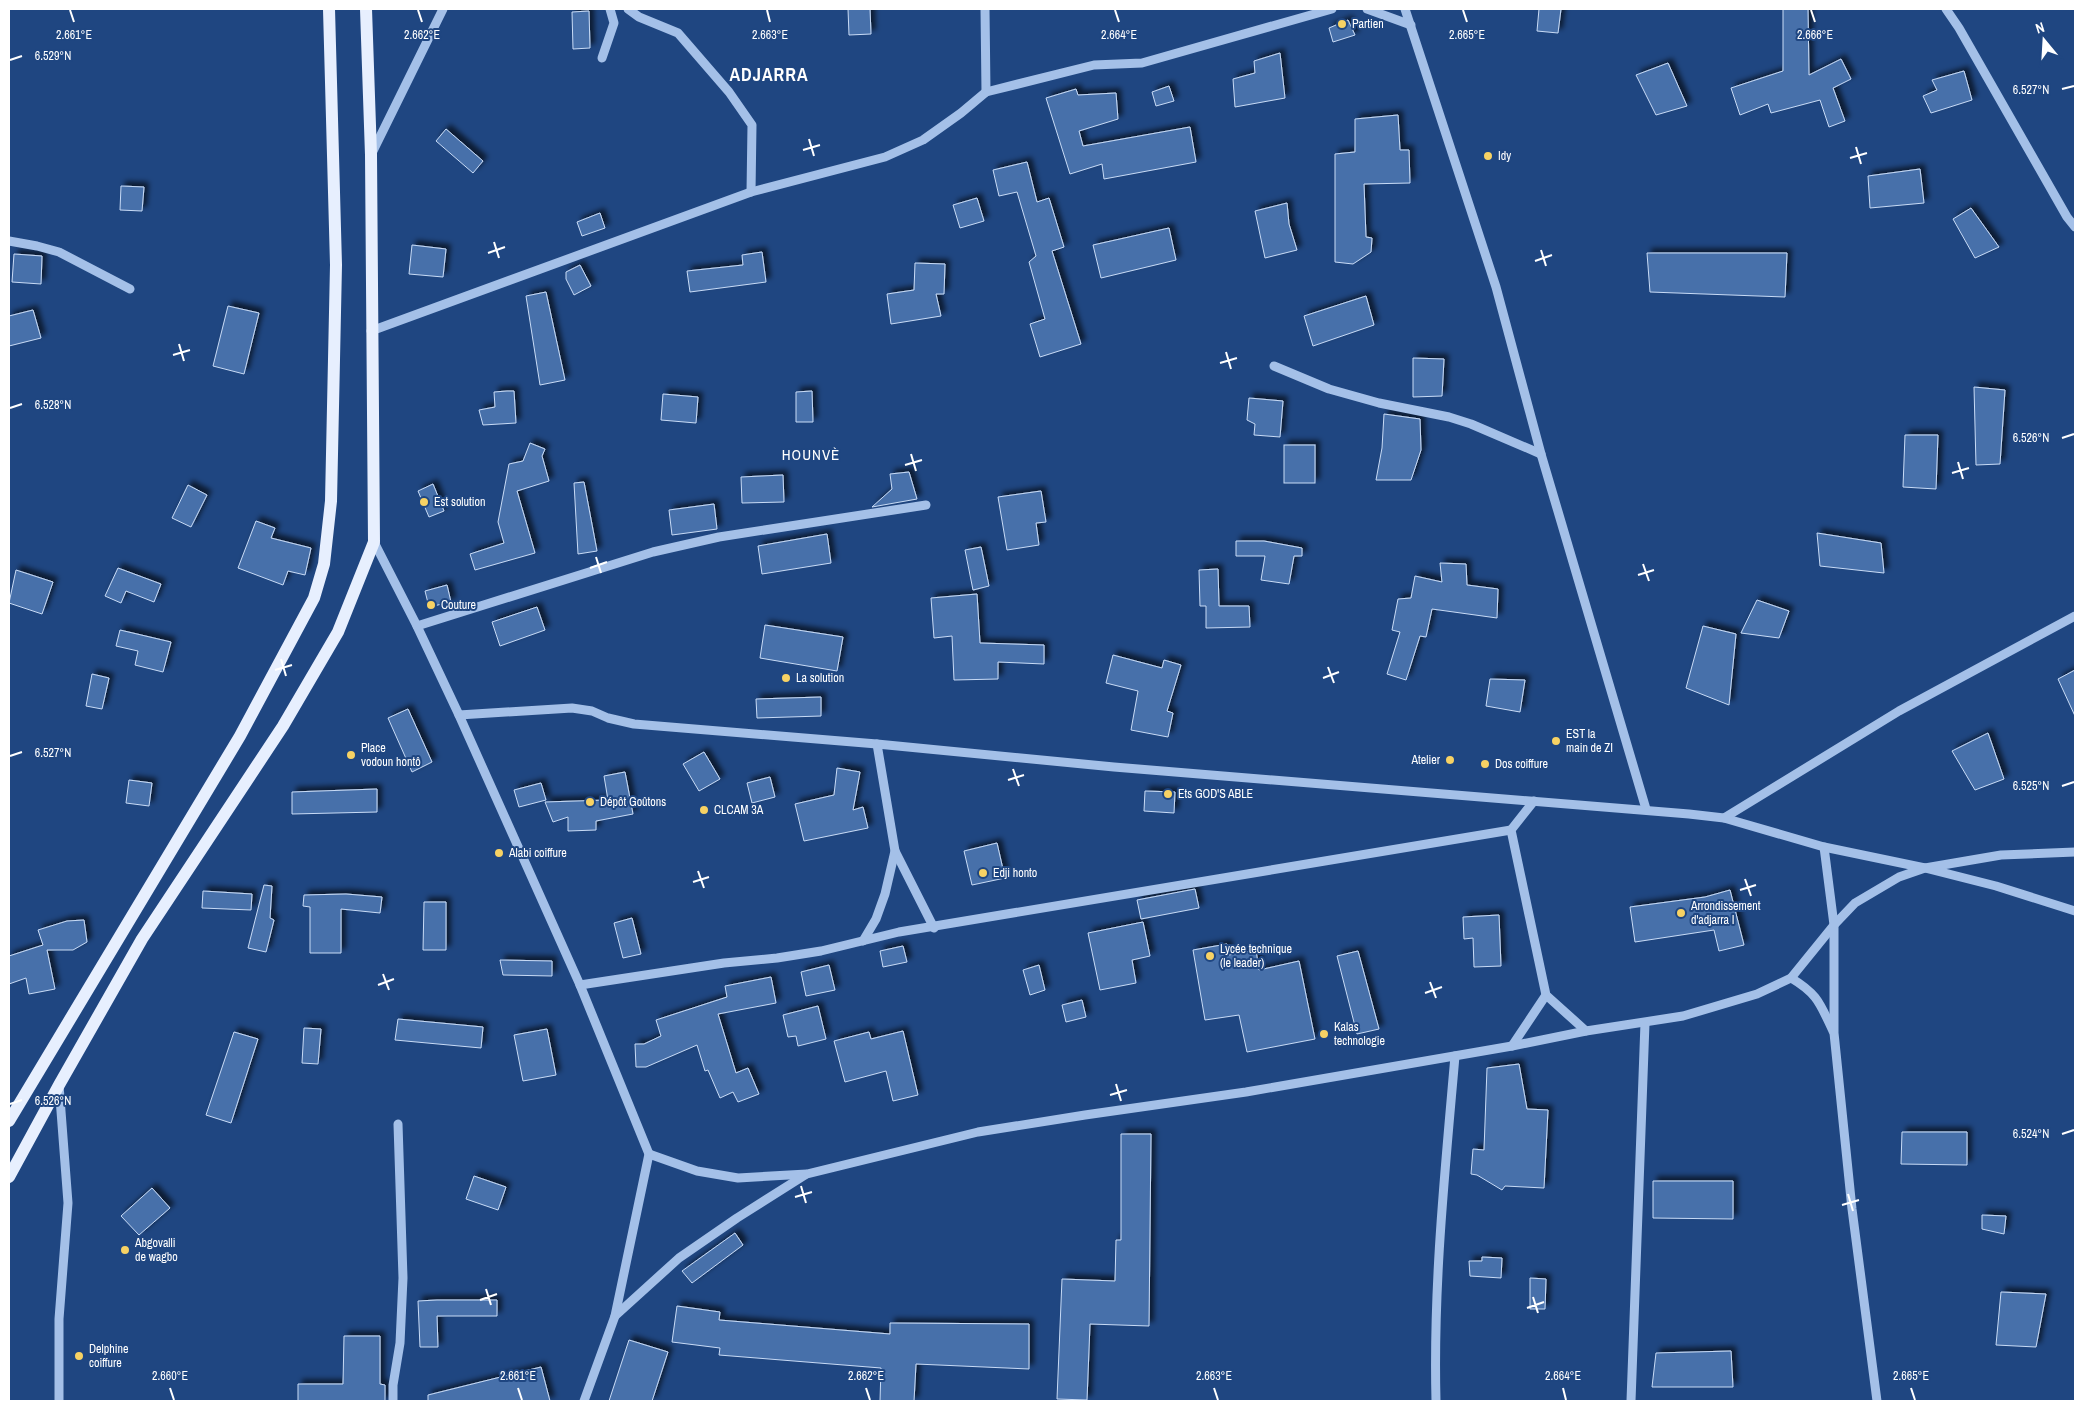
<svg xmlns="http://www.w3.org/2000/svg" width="2084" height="1410" viewBox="0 0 2084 1410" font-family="'Archivo Narrow',sans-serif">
<defs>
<filter id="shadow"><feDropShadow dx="4.5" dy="-4.5" stdDeviation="2.5" flood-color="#0009"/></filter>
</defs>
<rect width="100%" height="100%" fill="#1f4681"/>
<g fill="#4770aa" stroke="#c8dbf6" filter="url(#shadow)">
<path d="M 848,9 L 870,9 L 871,34 L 849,35 Z"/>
<path d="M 1539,9 L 1561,9 L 1558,33 L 1537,31 Z"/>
<path d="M 1783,9 L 1808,9 L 1809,75 L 1841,59 L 1851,79 L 1833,88 L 1845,121 L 1829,127 L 1820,100 L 1771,113 L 1768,104 L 1740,115 L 1731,88 L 1783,71 Z"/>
<path d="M 589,11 L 590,48 L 573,49 L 572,12 Z"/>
<path d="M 1348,20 L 1355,35 L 1333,42 L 1329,28 Z"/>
<path d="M 1280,53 L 1285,98 L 1235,107 L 1233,79 L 1255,73 L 1254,61 Z"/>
<path d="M 1668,63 L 1687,106 L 1656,115 L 1636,75 Z"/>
<path d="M 1964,71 L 1972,100 L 1931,113 L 1923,96 L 1937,90 L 1932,80 Z"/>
<path d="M 1169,86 L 1174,101 L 1156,106 L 1152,92 Z"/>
<path d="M 1076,89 L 1078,95 L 1116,93 L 1118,119 L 1079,131 L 1083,146 L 1190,127 L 1196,162 L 1104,179 L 1102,164 L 1070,174 L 1046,98 Z"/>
<path d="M 1398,115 L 1400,150 L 1409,150 L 1410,183 L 1364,184 L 1366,237 L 1372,238 L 1371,252 L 1353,264 L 1335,262 L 1335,154 L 1355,152 L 1355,119 Z"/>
<path d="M 446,129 L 483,161 L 473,173 L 436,141 Z"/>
<path d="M 1027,162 L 1037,202 L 1049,198 L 1064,247 L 1052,251 L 1081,344 L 1040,357 L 1030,324 L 1045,319 L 1029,262 L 1036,256 L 1017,192 L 999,196 L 993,170 Z"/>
<path d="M 1920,169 L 1924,203 L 1870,208 L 1868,176 Z"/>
<path d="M 121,186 L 144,187 L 142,211 L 120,210 Z"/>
<path d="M 977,198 L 984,221 L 960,228 L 953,205 Z"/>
<path d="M 1287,203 L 1289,224 L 1297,250 L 1265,258 L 1255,211 Z"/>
<path d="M 1971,208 L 1999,247 L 1975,258 L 1953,219 Z"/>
<path d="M 600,213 L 605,228 L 582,236 L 577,222 Z"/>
<path d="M 1169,228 L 1176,260 L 1101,278 L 1093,245 Z"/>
<path d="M 412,245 L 446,249 L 443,277 L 409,274 Z"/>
<path d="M 762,252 L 766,282 L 690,292 L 687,271 L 743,265 L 742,255 Z"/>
<path d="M 1647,253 L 1787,253 L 1785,297 L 1650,292 Z"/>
<path d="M 14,254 L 42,256 L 41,284 L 12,282 Z"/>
<path d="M 915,263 L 945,264 L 944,294 L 936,294 L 941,316 L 891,324 L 887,294 L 914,290 Z"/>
<path d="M 580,265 L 591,286 L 574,295 L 566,279 L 566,272 Z"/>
<path d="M 546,292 L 565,380 L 540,385 L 526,296 Z"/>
<path d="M 1366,296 L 1374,325 L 1313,346 L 1304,316 Z"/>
<path d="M 228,306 L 259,313 L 244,374 L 213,366 Z"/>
<path d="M 33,310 L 41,338 L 9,346 L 9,316 Z"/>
<path d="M 1413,358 L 1444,359 L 1442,396 L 1413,397 Z"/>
<path d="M 1974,387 L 2005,390 L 2000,464 L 1976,465 Z"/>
<path d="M 507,391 L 514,391 L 516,423 L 483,425 L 479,410 L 495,407 L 494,392 Z"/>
<path d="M 812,391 L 813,422 L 796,422 L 796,392 Z"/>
<path d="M 663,394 L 698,397 L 696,423 L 661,420 Z"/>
<path d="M 1249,398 L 1283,401 L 1280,437 L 1254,435 L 1255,424 L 1247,420 Z"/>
<path d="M 1384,414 L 1420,419 L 1421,450 L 1411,480 L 1376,480 L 1382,448 Z"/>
<path d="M 1905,435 L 1938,435 L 1936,489 L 1903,487 Z"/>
<path d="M 530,443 L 545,449 L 542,456 L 549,481 L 517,491 L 535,553 L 475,570 L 470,554 L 504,543 L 498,522 L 509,464 L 523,461 Z"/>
<rect x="1284" y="445" width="31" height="38"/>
<path d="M 909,472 L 917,499 L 872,507 L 892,489 L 890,474 Z"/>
<path d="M 783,475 L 784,502 L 742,503 L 741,477 Z"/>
<path d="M 584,482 L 597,551 L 578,554 L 574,483 Z"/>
<path d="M 433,484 L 444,511 L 429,517 L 418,491 Z"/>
<path d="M 188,485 L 207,495 L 191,527 L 172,518 Z"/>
<path d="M 1041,491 L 1046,522 L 1036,523 L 1039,545 L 1007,550 L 998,497 Z"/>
<path d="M 714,504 L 717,529 L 672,535 L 669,510 Z"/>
<path d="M 256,521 L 275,528 L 271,538 L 311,548 L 305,575 L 288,571 L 283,585 L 238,568 Z"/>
<path d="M 1817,533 L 1881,543 L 1884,573 L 1820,566 Z"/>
<path d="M 827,534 L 831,563 L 762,574 L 758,546 Z"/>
<path d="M 1236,541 L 1264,541 L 1302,548 L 1302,556 L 1294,556 L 1289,584 L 1261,580 L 1265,556 L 1236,556 Z"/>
<path d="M 981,547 L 989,586 L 973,590 L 965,550 Z"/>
<path d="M 1440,563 L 1466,564 L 1467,585 L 1498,589 L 1497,618 L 1432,609 L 1426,637 L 1420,636 L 1406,680 L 1387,674 L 1400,632 L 1392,630 L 1398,599 L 1411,598 L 1415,576 L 1442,582 Z"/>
<path d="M 118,568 L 161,584 L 154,602 L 126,591 L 121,603 L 105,596 Z"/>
<path d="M 1218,569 L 1219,606 L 1249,606 L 1250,627 L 1206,628 L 1206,606 L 1200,606 L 1199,570 Z"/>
<path d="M 16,570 L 53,582 L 42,614 L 9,603 Z"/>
<path d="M 447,585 L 451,602 L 429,607 L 425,591 Z"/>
<path d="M 977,594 L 980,643 L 1044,645 L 1044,664 L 998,662 L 998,679 L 954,680 L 952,636 L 934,638 L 931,598 Z"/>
<path d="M 1757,600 L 1789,611 L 1779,638 L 1741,633 Z"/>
<path d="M 537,607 L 545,630 L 500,646 L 492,622 Z"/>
<path d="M 765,625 L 843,637 L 837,671 L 760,658 Z"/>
<path d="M 1703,626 L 1736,634 L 1729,705 L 1686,688 Z"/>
<path d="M 120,630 L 171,642 L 163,672 L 135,665 L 138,651 L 116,646 Z"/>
<path d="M 1113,655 L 1162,668 L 1164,660 L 1181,665 L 1167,711 L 1173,713 L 1168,737 L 1131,730 L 1138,691 L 1106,683 Z"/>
<path d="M 2075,670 L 2075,716 L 2058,679 Z"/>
<path d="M 92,674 L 109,678 L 102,709 L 86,706 Z"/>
<path d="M 1490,679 L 1525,680 L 1520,712 L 1486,706 Z"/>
<path d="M 821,697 L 821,716 L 757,718 L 756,699 Z"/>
<path d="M 408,709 L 432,762 L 412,772 L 388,718 Z"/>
<path d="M 1988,733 L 2004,779 L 1975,790 L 1952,751 Z"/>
<path d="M 704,752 L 720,779 L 699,791 L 683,764 Z"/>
<path d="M 837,768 L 860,772 L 853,810 L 863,807 L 868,828 L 804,841 L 795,804 L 834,795 Z"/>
<path d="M 625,772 L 633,814 L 596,821 L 596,830 L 568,831 L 568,817 L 553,822 L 545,802 L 608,800 L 604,776 Z"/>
<path d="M 770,777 L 775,797 L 752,803 L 747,783 Z"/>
<path d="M 129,780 L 152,783 L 149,806 L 126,803 Z"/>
<path d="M 541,783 L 546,800 L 519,807 L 514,790 Z"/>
<path d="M 377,789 L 377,812 L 292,814 L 292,792 Z"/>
<path d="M 1145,791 L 1175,792 L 1174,813 L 1144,811 Z"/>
<path d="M 997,843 L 1005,878 L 972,885 L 964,851 Z"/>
<path d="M 264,885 L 272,886 L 270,918 L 274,920 L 266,952 L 248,948 Z"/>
<path d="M 1195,889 L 1199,908 L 1141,919 L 1137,900 Z"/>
<path d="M 1730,890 L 1744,945 L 1719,951 L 1714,930 L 1635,942 L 1630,907 L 1705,897 Z"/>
<path d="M 203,891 L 252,894 L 251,910 L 202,908 Z"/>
<path d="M 346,894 L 382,897 L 380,913 L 341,909 L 341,953 L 310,953 L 310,907 L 303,906 L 304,895 Z"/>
<path d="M 424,902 L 446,902 L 446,950 L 423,950 Z"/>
<path d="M 1499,915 L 1501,966 L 1474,967 L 1473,938 L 1464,939 L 1463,917 Z"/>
<path d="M 632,918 L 641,954 L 623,958 L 614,923 Z"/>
<path d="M 84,920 L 87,942 L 73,950 L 47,950 L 55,989 L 29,994 L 26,978 L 9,984 L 9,956 L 43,945 L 38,930 L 67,921 Z"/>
<path d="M 1143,922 L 1150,956 L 1132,960 L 1136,983 L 1100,990 L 1088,933 Z"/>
<path d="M 1227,944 L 1229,955 L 1256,950 L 1259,970 L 1299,961 L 1315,1039 L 1247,1052 L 1239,1015 L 1205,1020 L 1193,950 Z"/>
<path d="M 903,946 L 907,962 L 883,967 L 880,951 Z"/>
<path d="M 1358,951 L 1379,1029 L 1357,1034 L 1337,956 Z"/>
<path d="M 500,960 L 552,961 L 552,976 L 503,975 Z"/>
<path d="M 829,965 L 835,990 L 806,996 L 801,972 Z"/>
<path d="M 1039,965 L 1045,990 L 1030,995 L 1023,970 Z"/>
<path d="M 771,977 L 776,1003 L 718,1014 L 736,1073 L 748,1068 L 759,1094 L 738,1102 L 733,1092 L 720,1098 L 708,1070 L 705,1071 L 697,1045 L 646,1067 L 636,1067 L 635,1044 L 644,1044 L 661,1036 L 656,1020 L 727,997 L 725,986 Z"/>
<path d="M 1082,1000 L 1086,1017 L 1066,1022 L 1062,1005 Z"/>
<path d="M 818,1006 L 826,1039 L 798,1046 L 796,1036 L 788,1037 L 783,1015 Z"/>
<path d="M 398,1019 L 483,1027 L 481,1048 L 395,1040 Z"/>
<path d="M 304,1028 L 321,1029 L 318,1064 L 302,1063 Z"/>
<path d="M 547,1029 L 556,1075 L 523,1081 L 514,1035 Z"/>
<path d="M 903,1031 L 918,1095 L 893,1101 L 886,1071 L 845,1082 L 834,1041 L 869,1032 L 871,1039 Z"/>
<path d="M 234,1032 L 258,1039 L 231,1123 L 206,1115 Z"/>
<path d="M 1519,1064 L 1527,1109 L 1548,1110 L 1544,1188 L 1505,1186 L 1502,1190 L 1477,1175 L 1471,1174 L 1473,1149 L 1484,1150 L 1487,1068 Z"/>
<path d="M 1902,1132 L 1967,1132 L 1967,1165 L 1901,1164 Z"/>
<path d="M 1121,1134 L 1151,1134 L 1149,1326 L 1090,1324 L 1087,1400 L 1057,1399 L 1062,1279 L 1115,1281 L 1116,1240 L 1121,1240 Z"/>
<path d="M 474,1176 L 506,1187 L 498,1210 L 466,1199 Z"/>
<path d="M 1653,1181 L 1733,1181 L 1733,1219 L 1653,1218 Z"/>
<path d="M 152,1188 L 170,1208 L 139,1235 L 121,1216 Z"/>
<path d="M 1982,1215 L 2006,1216 L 2004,1234 L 1982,1229 Z"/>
<path d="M 735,1233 L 743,1245 L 692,1283 L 682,1271 Z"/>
<path d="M 1482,1257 L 1502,1258 L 1501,1278 L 1470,1276 L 1469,1261 L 1482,1261 Z"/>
<path d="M 1530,1278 L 1546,1279 L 1545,1309 L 1530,1309 Z"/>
<path d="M 2001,1292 L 2046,1294 L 2036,1347 L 1996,1345 Z"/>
<path d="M 437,1300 L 497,1300 L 497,1316 L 437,1316 L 438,1347 L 420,1347 L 418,1301 Z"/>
<path d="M 677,1306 L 720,1312 L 719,1320 L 890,1334 L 890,1323 L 1029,1324 L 1029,1369 L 916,1364 L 914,1401 L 880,1401 L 881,1368 L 719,1355 L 720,1348 L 672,1342 Z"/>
<path d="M 344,1336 L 380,1336 L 380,1384 L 385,1385 L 385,1401 L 298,1401 L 298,1384 L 343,1384 Z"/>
<path d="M 629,1340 L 668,1352 L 652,1401 L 609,1401 Z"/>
<path d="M 1731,1351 L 1733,1387 L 1652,1387 L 1656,1353 Z"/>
<path d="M 541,1367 L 550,1401 L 428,1401 L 428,1395 Z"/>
</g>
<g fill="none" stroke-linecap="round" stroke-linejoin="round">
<g stroke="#a4c0e8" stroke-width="9">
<path d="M 628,9 L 639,17 L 678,33 L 729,92 L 752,125 L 751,192"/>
<path d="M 985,9 L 986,92"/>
<path d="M 1367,9 L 1411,25"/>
<path d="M 1405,9 L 1496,287 L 1541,454 L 1646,809"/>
<path d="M 1946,9 L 1959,28 L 2067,217 L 2075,227"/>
<path d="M 602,58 L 614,23 L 610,9"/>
<path d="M 372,153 L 443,9"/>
<path d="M 9,241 L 37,246 L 59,252 L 130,289"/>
<path d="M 371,331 L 751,192 L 885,157 L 923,140 L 961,113 L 986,92 L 1094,65 L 1142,63 L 1332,9"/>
<path d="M 1274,366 L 1329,389 L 1379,403 L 1449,417 L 1471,424 L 1541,454"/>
<path d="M 374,542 L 417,626 L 459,715 L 580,985 L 649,1154 L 615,1316 L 584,1401"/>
<path d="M 417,626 L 653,552 L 719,537 L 926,505"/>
<path d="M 459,715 L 572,708 L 592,711 L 608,718 L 634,724 L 877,744 L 1114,767 L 1689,814 L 1724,818 L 1824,847 L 1925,868 L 1996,886 L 2075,911"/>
<path d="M 1534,801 L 1511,830 L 1546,995 L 1586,1031"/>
<path d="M 1724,818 L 1899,711 L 2075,616"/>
<path d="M 1824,847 L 1834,925 L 1834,1033 L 1852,1209 L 1877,1401"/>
<path d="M 895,851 L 934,928"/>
<path d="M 863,941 L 876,919 L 885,894 L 895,851 L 877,744"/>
<path d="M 1791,978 C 1818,994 1820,1004 1833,1031"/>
<path d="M 580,985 L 724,963 L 777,958 L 821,951 L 899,932 L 1511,830"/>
<path d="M 1512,1046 L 1546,995"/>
<path d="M 59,1085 L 68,1203 L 59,1319 L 59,1401"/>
<path d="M 649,1154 L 697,1171 L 738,1178 L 807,1174 L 978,1132 L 1085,1115 L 1246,1092 L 1512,1046 L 1586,1031 L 1683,1016 L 1757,994 L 1791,978 L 1834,925 L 1855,903 L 1899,877 L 1925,868 L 2001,855 L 2075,852"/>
<path d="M 615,1316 L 679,1258 L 737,1218 L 805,1175"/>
<path d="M 393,1401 L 393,1385 L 400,1343 L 403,1278 L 398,1124"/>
<path d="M 1436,1401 C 1433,1286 1445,1171 1455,1056"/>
<path d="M 1631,1401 L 1645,1023"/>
</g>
<g stroke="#e7effe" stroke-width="12">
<path d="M 9,1121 L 240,736 L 314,598 L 324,564 L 331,501 L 336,265 L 329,9"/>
<path d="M 9,1177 L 59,1085 L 142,939 L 283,726 L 338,632 L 374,542 L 371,155 L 366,9"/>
</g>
</g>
<path fill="none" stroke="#fff" stroke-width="2" d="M 70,10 L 74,22M 418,10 L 422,22M 767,10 L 770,22M 1115,10 L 1119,22M 1463,10 L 1467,22M 1811,10 L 1815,22M 10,60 L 22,56M 2062,89 L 2074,86M 809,139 L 814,156M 1856,147 L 1861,164M 803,150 L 820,145M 1850,158 L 1867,153M 494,242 L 499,258M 1541,250 L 1546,266M 488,253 L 505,247M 1535,261 L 1552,255M 179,344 L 184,361M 1226,352 L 1231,369M 173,355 L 190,350M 1220,363 L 1237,358M 10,408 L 22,404M 2062,438 L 2074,434M 911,454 L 916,471M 1958,462 L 1963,479M 905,465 L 922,460M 1952,473 L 1969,468M 596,557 L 601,573M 1643,564 L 1649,581M 590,568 L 607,562M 1638,575 L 1654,570M 281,659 L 286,676M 1328,667 L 1334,683M 275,670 L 292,665M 1323,678 L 1339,672M 10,756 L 22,752M 1013,769 L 1019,786M 1008,780 L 1024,775M 2062,786 L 2074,782M 698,871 L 704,888M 1745,879 L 1751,896M 693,882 L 709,877M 1740,890 L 1756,885M 383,974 L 389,990M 1430,982 L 1436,998M 378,985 L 394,979M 1425,993 L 1442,987M 1116,1084 L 1121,1101M 1110,1095 L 1127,1090M 10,1104 L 22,1100M 2062,1134 L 2074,1130M 801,1186 L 806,1203M 1848,1194 L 1853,1211M 795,1197 L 812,1192M 1842,1205 L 1859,1200M 486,1289 L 491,1305M 1533,1297 L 1538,1313M 480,1300 L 497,1294M 1527,1308 L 1544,1302M 170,1388 L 174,1400M 518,1388 L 522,1400M 866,1388 L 870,1400M 1214,1388 L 1218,1400M 1563,1388 L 1566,1400M 1911,1388 L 1915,1400"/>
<g fill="#f7d264" stroke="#1f4681" stroke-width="2">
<circle cx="1342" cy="24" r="5"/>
<circle cx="1488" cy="156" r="5"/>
<circle cx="424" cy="502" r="5"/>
<circle cx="431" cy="605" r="5"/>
<circle cx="786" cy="678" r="5"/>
<circle cx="1556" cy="741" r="5"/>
<circle cx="351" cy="755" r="5"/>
<circle cx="1450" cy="760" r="5"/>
<circle cx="1485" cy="764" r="5"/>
<circle cx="1168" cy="794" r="5"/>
<circle cx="590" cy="802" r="5"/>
<circle cx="704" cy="810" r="5"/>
<circle cx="499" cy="853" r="5"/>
<circle cx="983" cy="873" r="5"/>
<circle cx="1681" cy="913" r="5"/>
<circle cx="1210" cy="956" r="5"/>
<circle cx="1324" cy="1034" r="5"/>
<circle cx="125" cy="1250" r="5"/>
<circle cx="79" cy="1356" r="5"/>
</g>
<g text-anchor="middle" stroke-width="4" stroke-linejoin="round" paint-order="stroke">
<g font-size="12" fill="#fff" stroke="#1f4681" text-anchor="start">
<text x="1352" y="28">Partien</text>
<text x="1498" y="160">Idy</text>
<text x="434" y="506">Est solution</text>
<text x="441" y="609">Couture</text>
<text x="796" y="682">La solution</text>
<text x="1566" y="738">EST la<tspan x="1566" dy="14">main de ZI</tspan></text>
<text x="361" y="752">Place<tspan x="361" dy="14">vodoun hontô</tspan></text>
<text x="1440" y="764" text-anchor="end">Atelier</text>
<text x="1495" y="768">Dos coiffure</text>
<text x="1178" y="798">Ets GOD'S ABLE</text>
<text x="600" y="806">Dépôt Goûtons</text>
<text x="714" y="814">CLCAM 3A</text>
<text x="509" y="857">Alabi coiffure</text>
<text x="993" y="877">Edji honto</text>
<text x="1691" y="910">Arrondissement<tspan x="1691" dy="14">d'adjarra I</tspan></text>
<text x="1220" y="953">Lycée technique<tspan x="1220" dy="14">(le leader)</tspan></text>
<text x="1334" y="1031">Kalas<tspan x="1334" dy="14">technologie</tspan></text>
<text x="135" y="1247">Abgovalli<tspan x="135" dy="14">de wagbo</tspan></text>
<text x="89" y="1353">Delphine<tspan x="89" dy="14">coiffure</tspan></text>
</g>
<g font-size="15" letter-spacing="1" fill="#fff" stroke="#1f4681">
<text x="811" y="460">HOUNVÈ</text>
</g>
<g font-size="18" font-weight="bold" letter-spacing="1" fill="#fff" stroke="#1f4681">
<text x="769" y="81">ADJARRA</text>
</g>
</g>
<g font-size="12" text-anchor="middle" fill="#fff" stroke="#1f4681" stroke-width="4" stroke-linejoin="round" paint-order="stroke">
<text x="74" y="39">2.661°E</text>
<text x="422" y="39">2.662°E</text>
<text x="770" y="39">2.663°E</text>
<text x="1119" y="39">2.664°E</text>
<text x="1467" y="39">2.665°E</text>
<text x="1815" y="39">2.666°E</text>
<text x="53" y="60">6.529°N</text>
<text x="2031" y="94">6.527°N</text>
<text x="53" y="409">6.528°N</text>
<text x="2031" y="442">6.526°N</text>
<text x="53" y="757">6.527°N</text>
<text x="2031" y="790">6.525°N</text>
<text x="53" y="1105">6.526°N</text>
<text x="2031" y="1138">6.524°N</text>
<text x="170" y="1380">2.660°E</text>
<text x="518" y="1380">2.661°E</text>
<text x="866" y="1380">2.662°E</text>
<text x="1214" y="1380">2.663°E</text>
<text x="1563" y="1380">2.664°E</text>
<text x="1911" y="1380">2.665°E</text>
</g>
<rect width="2084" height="1410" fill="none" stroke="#ffffff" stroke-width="20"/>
<g transform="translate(2044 40) rotate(342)" stroke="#1f4681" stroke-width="4" paint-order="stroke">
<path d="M0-4L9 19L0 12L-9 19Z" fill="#ffffff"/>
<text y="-8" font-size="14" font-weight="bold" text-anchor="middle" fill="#ffffff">N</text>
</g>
</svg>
